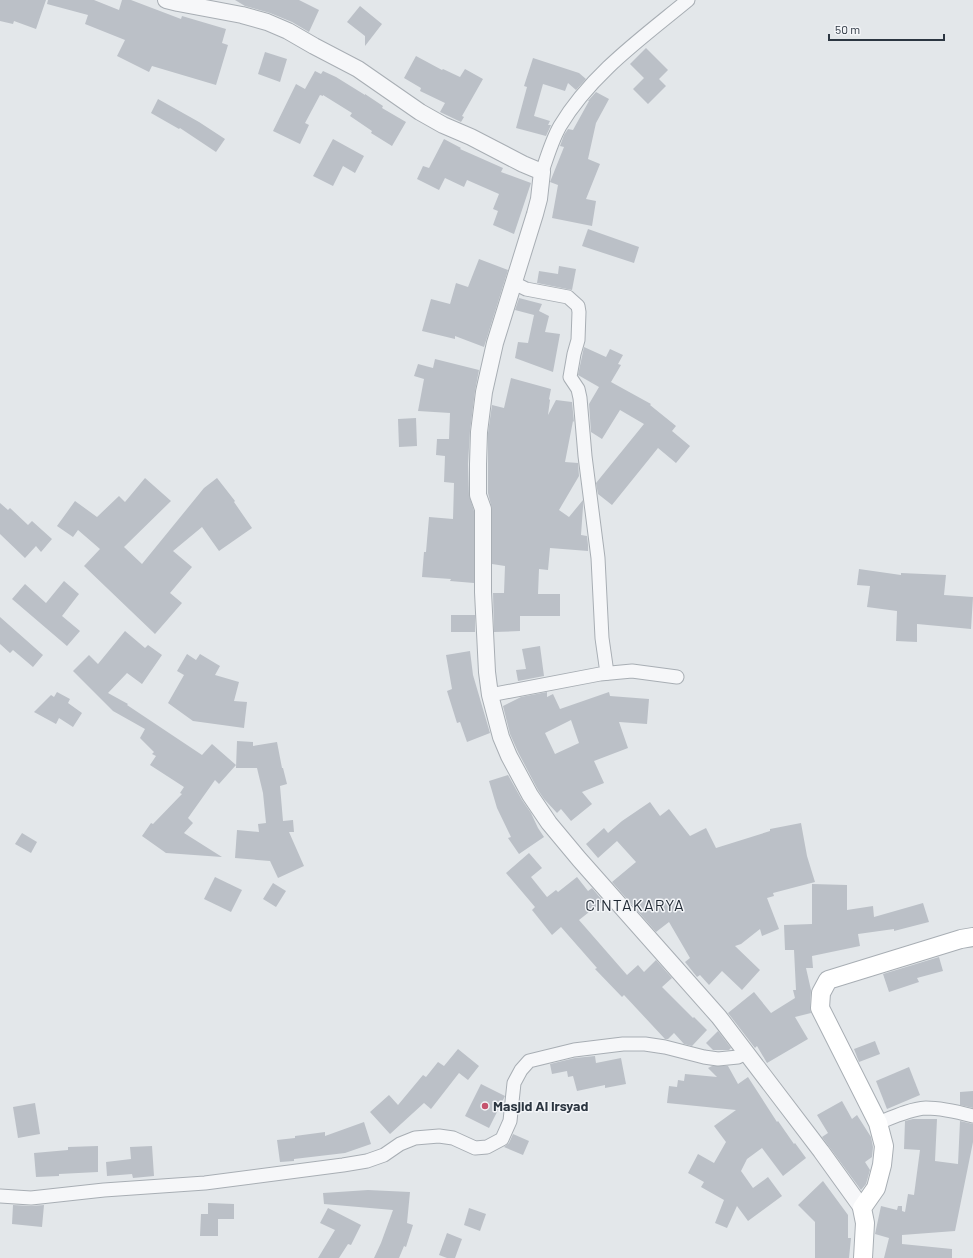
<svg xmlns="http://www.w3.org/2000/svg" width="973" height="1258" viewBox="0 0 973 1258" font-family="Barlow,sans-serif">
<rect width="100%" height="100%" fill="#e3e7ea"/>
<g fill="#bbc0c7" fill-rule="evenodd">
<path d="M 0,0 L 46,0 L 36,29 L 14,21 L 13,24 L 0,21 Z"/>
<path d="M 48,0 L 94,0 L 119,10 L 122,0 L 131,0 L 181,19 L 182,16 L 226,29 L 222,43 L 228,45 L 216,85 L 152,66 L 149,72 L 117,56 L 125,40 L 85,24 L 88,15 L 47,4 Z"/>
<path d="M 235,0 L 299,0 L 319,10 L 309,32 L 292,22 L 270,13 L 245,6 Z"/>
<path d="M 360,6 L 382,24 L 365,46 L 365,36 L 347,22 Z"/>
<path d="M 646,48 L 668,70 L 659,79 L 666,86 L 648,104 L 633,89 L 644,78 L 630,64 Z"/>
<path d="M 265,52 L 287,59 L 280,82 L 258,74 Z"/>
<path d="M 416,56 L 442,70 L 443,69 L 460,77 L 465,69 L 483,79 L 462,116 L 464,117 L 461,122 L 440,112 L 445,103 L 420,91 L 421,88 L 404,78 Z"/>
<path d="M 533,58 L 579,73 L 586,79 L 576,90 L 568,83 L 565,91 L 543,84 L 534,116 L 550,121 L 548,125 L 551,125 L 546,136 L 516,128 L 527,87 L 524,86 Z"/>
<path d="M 315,71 L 321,74 L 323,71 L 336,77 L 365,95 L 365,94 L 383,106 L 382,108 L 406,122 L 392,146 L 371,133 L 372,131 L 350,116 L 352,113 L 323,95 L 323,96 L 320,95 L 305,123 L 309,125 L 300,144 L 273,131 L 296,84 L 305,89 Z"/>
<path d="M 596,92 L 609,99 L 596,123 L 588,159 L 600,164 L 586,199 L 596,201 L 592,226 L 552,218 L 558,185 L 550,182 L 564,147 L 560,146 L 564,135 L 568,129 L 573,130 L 589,101 L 588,101 Z"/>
<path d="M 158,99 L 199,122 L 225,139 L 216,152 L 180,128 L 179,129 L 151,113 Z"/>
<path d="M 333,139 L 364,156 L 355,173 L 343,166 L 333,186 L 313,176 Z"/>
<path d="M 444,139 L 461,148 L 460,149 L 503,168 L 501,172 L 531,183 L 514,234 L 493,225 L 498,211 L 493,209 L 499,194 L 467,180 L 464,187 L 445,178 L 439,190 L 417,179 L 423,166 L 429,168 Z"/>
<path d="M 588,229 L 639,247 L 634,263 L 582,246 Z"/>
<path d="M 479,259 L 508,270 L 484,347 L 455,336 L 455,339 L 422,331 L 431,299 L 450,304 L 456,283 L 468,287 Z"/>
<path d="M 559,266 L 576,269 L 572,290 L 537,283 L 539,271 L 558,274 Z"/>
<path d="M 519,298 L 542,304 L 539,311 L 549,316 L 545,332 L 560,334 L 553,372 L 515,358 L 518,342 L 528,343 L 534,315 L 515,310 Z"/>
<path d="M 584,347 L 606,357 L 610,349 L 623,355 L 618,364 L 621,365 L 611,382 L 651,404 L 650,405 L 676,426 L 672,431 L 690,446 L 676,463 L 658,448 L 612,505 L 598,494 L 596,483 L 644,424 L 620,410 L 602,439 L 591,432 L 589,404 L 599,387 L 578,375 Z"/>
<path d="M 435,359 L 479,370 L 475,391 L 470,431 L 468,464 L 469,495 L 474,511 L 474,583 L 450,581 L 451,579 L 422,577 L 424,552 L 426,552 L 429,517 L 453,519 L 454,483 L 444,482 L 445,456 L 436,455 L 437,439 L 449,439 L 450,413 L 418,411 L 424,379 L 414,376 L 418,364 L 433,368 Z"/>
<path d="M 511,378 L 551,389 L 549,399 L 550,400 L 548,415 L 556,400 L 572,402 L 574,422 L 573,421 L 565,462 L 578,463 L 579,476 L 559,510 L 569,517 L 583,500 L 583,507 L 581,535 L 587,536 L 588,545 L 588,551 L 550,548 L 548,570 L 539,569 L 538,594 L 560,594 L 560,616 L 520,616 L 520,631 L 494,632 L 493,593 L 504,593 L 505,566 L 492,564 L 492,509 L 488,493 L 488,433 L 492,405 L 504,408 Z"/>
<path d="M 416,418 L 417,446 L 399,447 L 398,419 Z"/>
<path d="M 145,478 L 171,501 L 124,547 L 142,564 L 204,488 L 217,478 L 235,501 L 234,502 L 252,528 L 219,551 L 202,527 L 173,551 L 192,567 L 170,593 L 182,603 L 155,634 L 84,566 L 100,549 L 78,530 L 73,537 L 57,526 L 75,501 L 97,517 L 119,496 L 125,502 Z"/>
<path d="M 0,503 L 8,510 L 10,508 L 28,525 L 32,521 L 52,539 L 41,552 L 36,546 L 25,558 L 0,534 Z"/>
<path d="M 859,569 L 901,575 L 901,573 L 946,575 L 944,595 L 973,597 L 971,629 L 917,624 L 917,642 L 896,641 L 897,611 L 867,607 L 870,586 L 857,585 Z"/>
<path d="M 64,581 L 79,594 L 62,616 L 80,631 L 67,646 L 12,599 L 25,584 L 46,603 Z"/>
<rect x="451" y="615" width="24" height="17"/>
<path d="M 0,617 L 43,655 L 33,667 L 13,650 L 10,653 L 0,644 Z"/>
<path d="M 125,631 L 145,648 L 148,645 L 162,655 L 142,684 L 127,673 L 108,693 L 128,704 L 127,705 L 202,755 L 212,744 L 236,765 L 219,784 L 215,780 L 188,818 L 193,823 L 184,833 L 222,857 L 166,853 L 142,836 L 151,823 L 153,824 L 182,794 L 180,793 L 184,787 L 150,765 L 156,756 L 152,754 L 154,752 L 140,738 L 145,729 L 113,711 L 73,671 L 89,655 L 98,664 Z"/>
<path d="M 540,646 L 544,676 L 518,681 L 516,670 L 526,669 L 522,649 Z"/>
<path d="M 470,651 L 473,675 L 490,733 L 467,742 L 460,722 L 457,723 L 447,691 L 452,689 L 446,655 Z"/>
<path d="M 187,654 L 196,660 L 200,654 L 220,666 L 215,675 L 239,682 L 234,701 L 247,702 L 244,728 L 193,721 L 168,703 L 184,675 L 177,671 Z"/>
<path d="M 57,692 L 70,699 L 68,703 L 82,713 L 73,727 L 59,718 L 56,724 L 34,712 L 51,695 L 54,697 Z"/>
<path d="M 547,692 L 547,697 L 553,694 L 560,709 L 609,692 L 610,696 L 649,699 L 647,724 L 619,722 L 628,748 L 594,761 L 604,783 L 582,792 L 592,804 L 571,821 L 561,809 L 557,813 L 544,799 L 538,790 L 518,752 L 510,734 L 503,706 L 521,697 ZM 571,720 L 579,743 L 555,754 L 545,733 Z"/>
<path d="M 237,741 L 253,742 L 253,746 L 277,742 L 282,768 L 283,768 L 287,784 L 280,786 L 283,821 L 293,820 L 294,832 L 289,832 L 304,866 L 278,878 L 270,861 L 235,858 L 237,830 L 259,832 L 258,824 L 266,823 L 263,793 L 257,768 L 236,768 Z"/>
<path d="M 508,775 L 522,800 L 531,813 L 538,828 L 544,837 L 519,854 L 508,838 L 511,837 L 497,808 L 489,781 Z"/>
<path d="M 650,802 L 660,816 L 669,809 L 690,836 L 706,828 L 716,848 L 770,831 L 770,829 L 801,823 L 807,856 L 815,882 L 773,893 L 774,896 L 767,898 L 779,929 L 762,936 L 760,929 L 741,944 L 735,946 L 760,970 L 742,990 L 722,971 L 709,985 L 700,975 L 697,977 L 685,962 L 690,958 L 669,922 L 656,932 L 612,882 L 636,862 L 617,841 L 598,858 L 586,844 L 604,828 L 608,833 L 622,821 Z"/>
<path d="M 22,833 L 37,842 L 31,853 L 15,844 Z"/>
<path d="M 529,853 L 542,868 L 531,877 L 547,897 L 556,890 L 558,892 L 577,877 L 588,891 L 592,888 L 603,901 L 579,920 L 627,975 L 638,965 L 644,972 L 656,960 L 672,978 L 662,987 L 693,1018 L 694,1017 L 707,1030 L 692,1046 L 684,1044 L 674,1033 L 668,1039 L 665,1039 L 624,995 L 622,997 L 595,969 L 597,968 L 561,927 L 552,935 L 532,910 L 535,907 L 506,873 Z"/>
<path d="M 215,877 L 242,890 L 231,912 L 204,899 Z"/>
<path d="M 273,883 L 286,891 L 276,907 L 263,899 Z"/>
<path d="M 812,884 L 847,885 L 847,910 L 873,906 L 874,917 L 923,903 L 929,922 L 894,931 L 894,929 L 858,934 L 860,946 L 812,956 L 813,968 L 806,968 L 811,990 L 810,1007 L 811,1013 L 795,1017 L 808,1039 L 767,1063 L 757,1046 L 755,1048 L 728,1013 L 754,992 L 771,1013 L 795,998 L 793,990 L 796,990 L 794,950 L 785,950 L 784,925 L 812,924 Z"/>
<path d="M 939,957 L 943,971 L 917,978 L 919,982 L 889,992 L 883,974 Z"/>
<path d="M 718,1031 L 731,1048 L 729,1050 L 713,1050 L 706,1043 Z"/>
<path d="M 875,1041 L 880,1054 L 859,1062 L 854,1049 Z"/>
<path d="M 458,1049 L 479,1066 L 468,1080 L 459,1073 L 431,1109 L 424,1103 L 390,1134 L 370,1112 L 389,1095 L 398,1105 L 423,1075 L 426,1077 L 438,1062 L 444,1066 Z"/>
<path d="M 595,1056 L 596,1063 L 621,1058 L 626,1084 L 605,1088 L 605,1085 L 577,1091 L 573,1076 L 568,1077 L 567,1071 L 552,1074 L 550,1064 L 575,1058 Z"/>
<path d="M 712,1066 L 728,1066 L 738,1084 L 748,1077 L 777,1122 L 778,1121 L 794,1144 L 795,1143 L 806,1158 L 783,1176 L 762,1148 L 747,1159 L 741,1171 L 753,1188 L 768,1177 L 782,1196 L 748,1221 L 737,1206 L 727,1228 L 715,1223 L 724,1200 L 701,1187 L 704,1182 L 688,1173 L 698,1154 L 714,1163 L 726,1142 L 714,1126 L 736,1110 L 667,1103 L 669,1086 L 677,1087 L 678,1080 L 684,1081 L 685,1074 L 717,1077 L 708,1068 Z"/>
<path d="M 909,1067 L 920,1095 L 887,1109 L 876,1081 Z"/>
<path d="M 481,1084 L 505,1096 L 489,1128 L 465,1116 Z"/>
<path d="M 973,1091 L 973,1108 L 960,1105 L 960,1092 Z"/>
<path d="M 842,1101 L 852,1119 L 857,1115 L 871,1137 L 873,1147 L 872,1157 L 865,1162 L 870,1170 L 866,1184 L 861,1190 L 822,1137 L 828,1133 L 817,1115 Z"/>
<path d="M 35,1103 L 40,1134 L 18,1138 L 13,1107 Z"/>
<path d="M 913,1119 L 937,1119 L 935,1161 L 958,1164 L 960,1121 L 973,1124 L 973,1142 L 955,1231 L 902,1235 L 902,1244 L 952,1249 L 952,1258 L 884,1258 L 889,1238 L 875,1234 L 881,1206 L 897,1210 L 898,1206 L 902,1206 L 902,1211 L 905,1212 L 908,1194 L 914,1195 L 920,1150 L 904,1149 L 905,1121 Z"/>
<path d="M 364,1122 L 371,1144 L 345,1153 L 294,1159 L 294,1161 L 280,1162 L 277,1140 L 295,1138 L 295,1136 L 325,1132 L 325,1136 Z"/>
<path d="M 513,1134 L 529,1141 L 523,1155 L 504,1147 L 509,1143 Z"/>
<path d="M 98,1146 L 98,1172 L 59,1174 L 59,1176 L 36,1177 L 34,1153 L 68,1150 L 68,1147 Z"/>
<path d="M 152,1146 L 154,1176 L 133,1178 L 132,1174 L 107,1176 L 106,1162 L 131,1159 L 130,1147 Z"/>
<path d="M 823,1181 L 848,1215 L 848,1238 L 851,1238 L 849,1258 L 815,1258 L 815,1222 L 798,1205 Z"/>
<path d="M 368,1190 L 410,1192 L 407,1223 L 413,1225 L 406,1247 L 404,1246 L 399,1258 L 374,1258 L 381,1243 L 393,1210 L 324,1204 L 323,1193 Z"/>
<path d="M 208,1203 L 234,1204 L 234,1219 L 218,1219 L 218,1236 L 200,1236 L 201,1214 L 208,1214 Z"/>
<path d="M 13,1205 L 31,1206 L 44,1205 L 42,1227 L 12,1224 Z"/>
<path d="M 328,1208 L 361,1225 L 351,1245 L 348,1244 L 339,1258 L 318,1258 L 335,1230 L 320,1223 Z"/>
<path d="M 469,1208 L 486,1214 L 480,1231 L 464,1225 Z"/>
<path d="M 447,1233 L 462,1239 L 455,1258 L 447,1258 L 439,1255 Z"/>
</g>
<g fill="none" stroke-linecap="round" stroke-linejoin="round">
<g stroke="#a8aeb4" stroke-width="15">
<g id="minor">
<path d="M 542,172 C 547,157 552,140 560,126 C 591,74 642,38 688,0"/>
<path d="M 514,283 L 526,289 L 568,297 L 578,306 L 579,312 L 578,340 L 574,354 L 570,377 L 578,389 L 580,398 L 585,456 L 598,558 L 602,638 L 607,673"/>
<path d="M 490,695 L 600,674 L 632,671 L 677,677"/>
<path d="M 878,1123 C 893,1117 910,1109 926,1108 C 942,1108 958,1112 973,1116"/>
<path d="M 0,1196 L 31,1198 L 104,1190 L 205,1183 L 343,1165 L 367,1161 L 384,1155 L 400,1144 L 415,1138 L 439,1136 L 453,1138 L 475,1148 L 487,1147 L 502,1139 L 510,1121 L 514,1083 L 521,1070 L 529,1061 L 574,1050 L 623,1044 L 645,1044 L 665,1047 L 704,1057 L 718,1059 L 738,1057 L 746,1053"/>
</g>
</g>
<g stroke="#a8aeb4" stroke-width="18">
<path id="tertiary" d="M 166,0 L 178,3 L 242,15 L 267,22 L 288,31 L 314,46 L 358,69 L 420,112 L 443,125 L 471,137 L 523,164 L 542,172 L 539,199 L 535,214 L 495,343 L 484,392 L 479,432 L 478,464 L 478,495 L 483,509 L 483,592 L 487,672 L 490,695 L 501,737 L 509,756 L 530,795 L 549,823 L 579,859 L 719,1017 L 821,1151 L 862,1208"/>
</g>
<g stroke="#a8aeb4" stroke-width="20">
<path id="secondary" d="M 863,1258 L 865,1223 L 862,1208 L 876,1188 L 882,1165 L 884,1146 L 878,1123 L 820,1008 L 821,993 L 828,980 L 961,939 L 973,937"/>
</g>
<use href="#minor" stroke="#f6f7f9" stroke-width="13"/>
<use href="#tertiary" stroke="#f6f7f9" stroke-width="16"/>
<use href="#secondary" stroke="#fff" stroke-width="18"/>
</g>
<circle fill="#c5536e" stroke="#f3f5f8" stroke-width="1.5" cx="485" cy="1106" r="4"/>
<g text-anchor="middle" stroke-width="3" stroke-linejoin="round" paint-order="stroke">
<g font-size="14" font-weight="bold" fill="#2c3641" stroke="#f3f5f8" text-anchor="start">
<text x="493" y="1111">Masjid Al Irsyad</text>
</g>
<g font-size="16" letter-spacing="1" fill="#1e2732" stroke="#f3f5f8">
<text x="635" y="911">CINTAKARYA</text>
</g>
</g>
<path d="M829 34v6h115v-6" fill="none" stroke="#2c3641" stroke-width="2"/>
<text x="835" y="34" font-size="12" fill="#2c3641" stroke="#f3f5f8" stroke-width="3" paint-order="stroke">50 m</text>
</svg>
